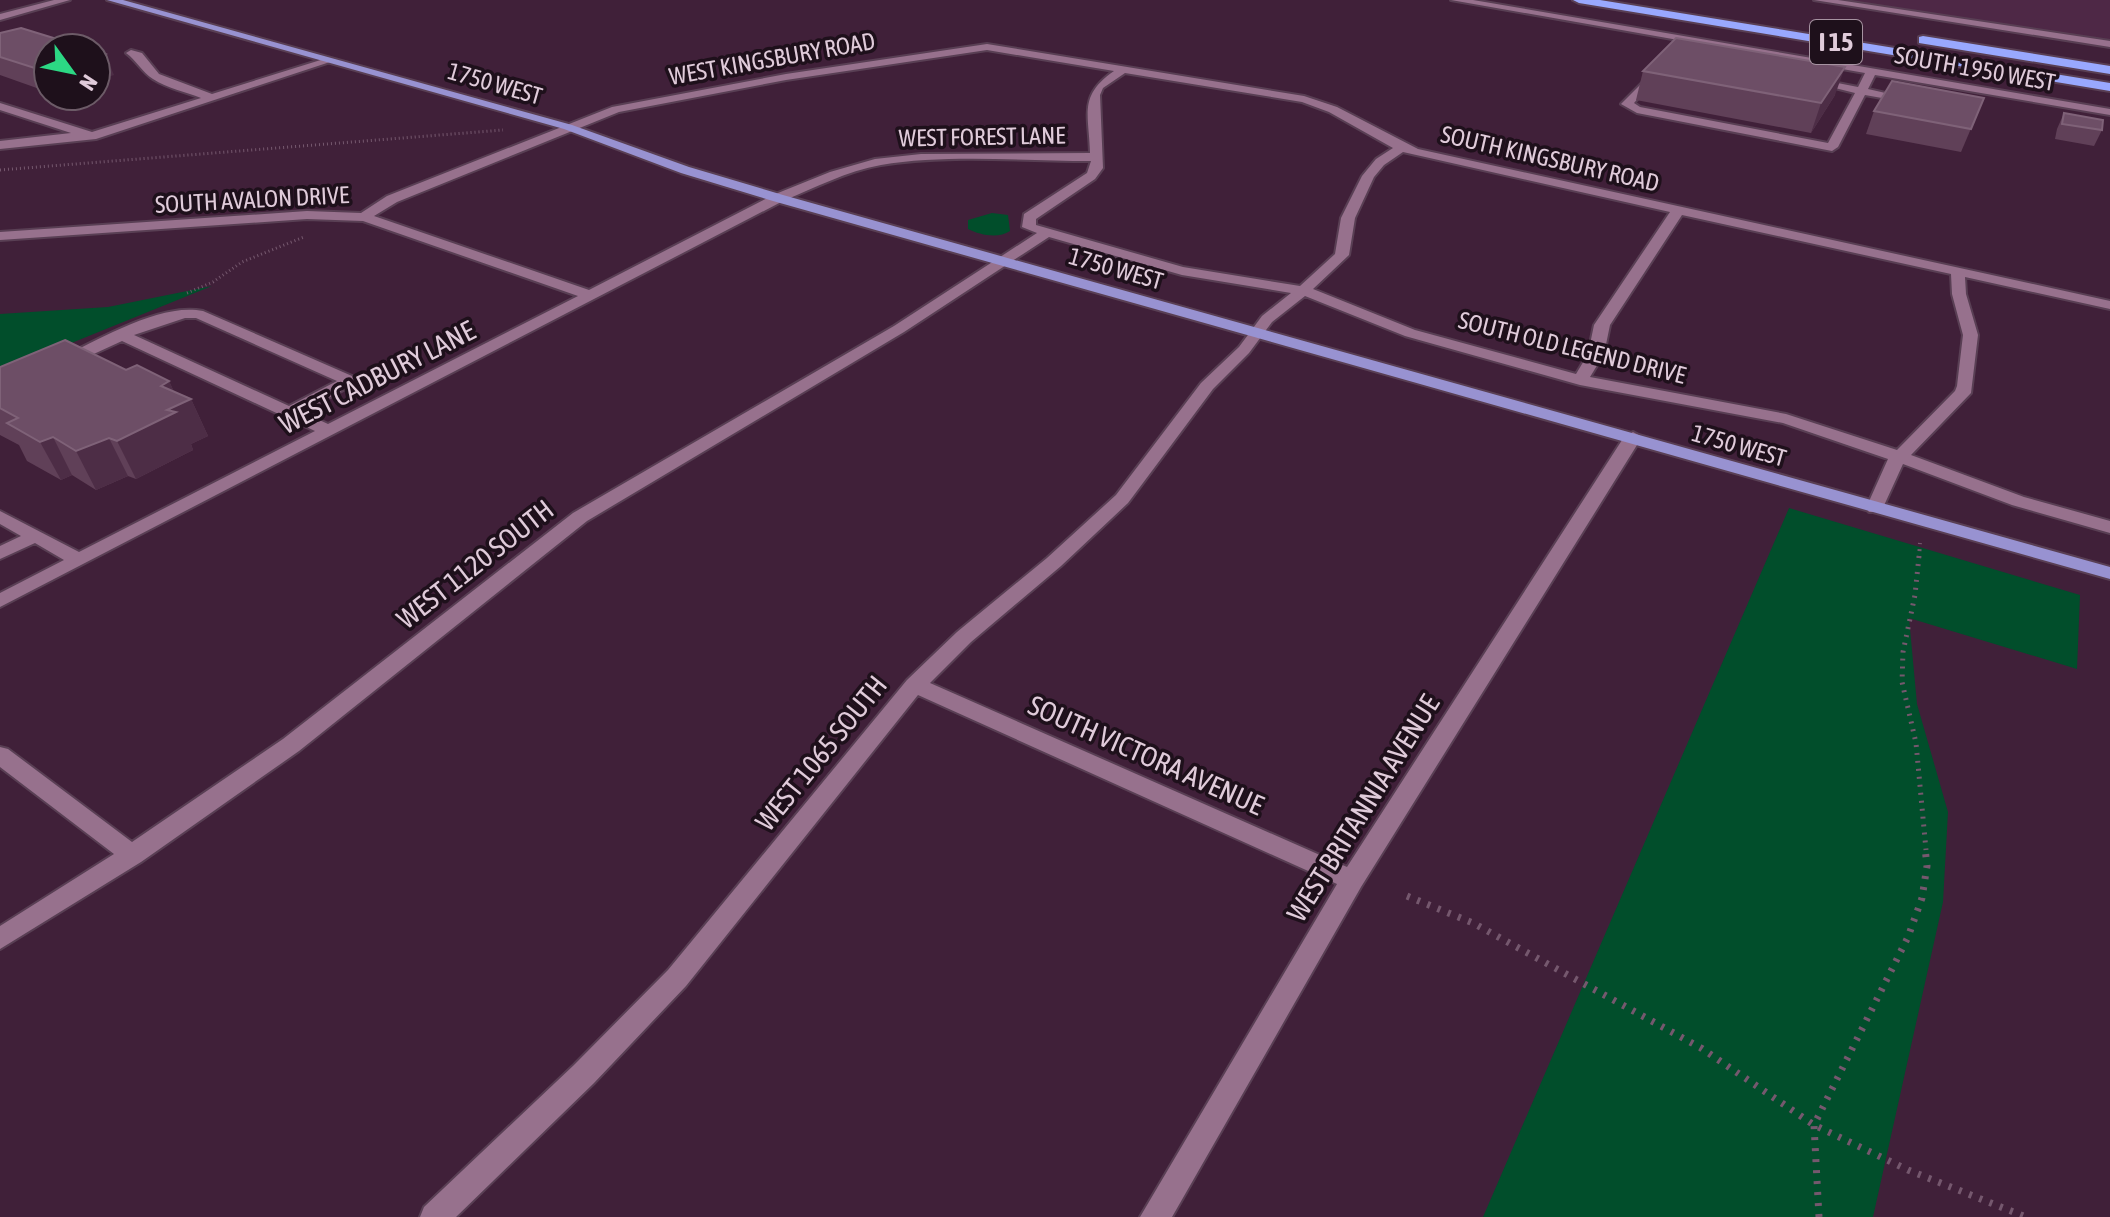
<svg xmlns="http://www.w3.org/2000/svg" width="2110" height="1217" viewBox="0 0 2110 1217" font-family="'Asap Condensed',sans-serif">
<rect width="100%" height="100%" fill="#402039"/>
<path fill="#4e2846" d="M 1837,0 L 2110,0 L 2110,42 Z"/>
<g fill="#014e2b">
<path d="M 992,213 L 1008,215 L 1010,231 C 998,239 980,235 968,229 L 968,220 Z"/>
<path d="M 212,286 L 0,372 L 0,314 L 108,307 Z"/>
<path d="M 1789,508 L 2080,595 L 2077,669 L 1909,618 L 1917,704 L 1948,812 L 1943,902 L 1873,1217 L 1483,1217 Z"/>
</g>
<g fill="none" stroke-linecap="round" stroke-linejoin="round">
<g stroke="#593f54" stroke-width="4">
<g id="minor">
<path d="M 54,0 L 70,0 L 0,20 L 0,14 Z"/>
<path d="M 1451,0 L 1473,0 L 2110,109 L 2110,115 L 1875,75 L 1868,89 L 1916,100 L 1910,103 L 1865,95 L 1838,147 L 1832,151 L 1637,113 L 1621,104 L 1656,69 L 1661,72 L 1634,103 L 1640,107 L 1828,143 L 1855,93 L 1807,81 L 1812,78 L 1858,87 L 1865,73 Z"/>
<path d="M 1814,0 L 1838,0 L 2110,41 L 2110,47 Z"/>
<path d="M 987,44 L 1304,96 L 1337,107 L 1418,149 L 2110,301 L 2110,309 L 1965,277 L 1966,294 L 1978,335 L 1971,393 L 1911,455 L 2024,497 L 2110,521 L 2110,533 L 2012,505 L 1903,464 L 1881,512 L 1869,512 L 1866,508 L 1888,459 L 1783,423 L 1580,385 L 1405,336 L 1305,296 L 1272,322 L 1249,353 L 1213,389 L 1128,503 L 1061,566 L 971,642 L 930,683 L 1347,867 L 1624,437 L 1633,432 L 1642,437 L 1361,887 L 1172,1217 L 1140,1217 L 1337,884 L 918,695 L 686,986 L 594,1083 L 456,1217 L 420,1217 L 424,1207 L 574,1065 L 668,970 L 907,680 L 957,632 L 1047,558 L 1116,495 L 1201,383 L 1239,347 L 1262,316 L 1291,293 L 1182,275 L 1049,237 L 904,332 L 587,521 L 299,751 L 141,862 L 0,949 L 0,926 L 114,854 L 0,767 L 0,747 L 8,749 L 132,842 L 283,739 L 573,513 L 894,326 L 1037,233 L 1022,227 L 1024,214 L 1087,173 L 1091,161 C 1025,161 945,154 881,165 C 847,171 814,188 783,201 L 0,607 L 0,593 L 64,560 L 35,543 L 0,559 L 0,546 L 21,536 L 0,524 L 0,511 L 79,552 L 315,431 L 122,341 L 72,364 L 60,364 L 60,358 C 98,340 161,302 203,311 L 352,376 L 354,379 L 349,387 L 302,412 L 328,424 L 578,296 L 363,221 L 307,219 L 0,240 L 0,232 L 307,211 L 361,213 L 387,196 L 612,107 L 786,74 ZM 987,50 L 1114,71 C 1078,96 1089,114 1090,153 L 921,154 L 875,159 L 830,172 L 773,195 L 589,290 L 374,216 L 397,202 L 619,112 L 786,80 ZM 1125,73 L 1302,102 L 1329,112 L 1393,148 L 1376,159 L 1362,176 L 1341,218 L 1335,254 L 1300,286 L 1183,267 L 1036,225 L 1036,219 L 1095,179 L 1103,168 L 1100,95 L 1103,88 ZM 1403,152 L 1670,212 L 1594,325 L 1588,354 L 1576,374 L 1415,330 L 1313,289 L 1349,255 L 1355,218 L 1374,177 L 1384,165 ZM 1682,215 L 1951,274 L 1952,294 L 1963,335 L 1957,386 L 1955,391 L 1897,450 L 1786,414 L 1590,377 L 1604,354 L 1610,325 ZM 185,318 L 196,318 L 337,381 L 289,406 L 134,335 Z"/>
<path d="M 131,50 L 142,53 L 159,74 L 212,94 L 327,58 L 336,60 L 96,139 L 0,149 L 0,141 L 71,133 L 0,110 L 0,103 L 92,132 L 201,98 C 186,92 167,88 153,79 C 142,72 136,60 126,53 Z"/>
</g>
</g>
<g stroke="#593f54" stroke-width="4">
<path id="major" d="M 107,0 L 123,0 L 572,125 L 689,167 L 783,195 L 2110,567 L 2110,579 L 773,201 L 681,173 L 564,129 Z"/>
</g>
<g stroke="#593f54" stroke-width="4">
<g id="highway">
<path d="M 1573,0 L 1600,0 L 2110,83 L 2110,91 L 1579,3 Z"/>
<path d="M 1923,36 L 2110,66 L 2110,74 L 1919,43 L 1919,37 Z"/>
</g>
</g>
<g stroke="#75586e" stroke-width="3" stroke-dasharray="1 3" stroke-linecap="butt">
<path d="M 0,170 L 503,130"/>
<path d="M 187,293 L 213,282 L 242,262 L 304,237"/>
</g>
<path stroke="#75586e" stroke-width="4" stroke-dasharray="2 5" stroke-linecap="butt" d="M 1919,558 L 1920,543"/>
<path stroke="#75586e" stroke-width="5" stroke-dasharray="2 6" stroke-linecap="butt" d="M 1919,556 L 1915,595 L 1903,652 L 1902,682 L 1916,743 L 1926,850"/>
<g stroke="#75586e" stroke-width="7" stroke-dasharray="3 8" stroke-linecap="butt">
<path d="M 1407,896 L 1473,923 L 1701,1048 L 1814,1125 L 1908,1170 L 2026,1217"/>
<path d="M 1819,1217 L 1814,1125 L 1908,937 L 1922,898 L 1927,866 L 1925,848"/>
</g>
<use href="#minor" fill="#97718d" fill-rule="evenodd"/>
<use href="#major" fill="#9892d1" fill-rule="evenodd"/>
<use href="#highway" fill="#99a8fe" fill-rule="evenodd"/>
</g>
<g fill="#604058">
<path d="M 0,33 L 48,48 L 48,92 L 0,75 Z"/>
<path d="M 1643,71 L 1835,95 L 1811,133 L 1636,100 Z"/>
<path d="M 1984,98 L 1961,152 L 1866,134 L 1874,111 Z"/>
<path d="M 2064,113 L 2102,130 L 2094,146 L 2055,139 L 2057,129 Z"/>
<path d="M 0,367 L 126,370 L 169,381 L 174,392 L 191,399 L 208,436 L 191,444 L 193,450 L 136,479 L 128,476 L 96,490 L 72,475 L 61,480 L 27,461 L 19,445 L 0,435 Z"/>
</g>
<g fill="#4d2d46">
<path d="M 105,54 L 114,75 L 96,81 L 96,57 Z"/>
<path d="M 1845,67 L 1835,95 L 1811,133 L 1821,103 Z"/>
<path d="M 48,70 L 48,81 L 44,71 Z"/>
<path d="M 169,381 L 180,404 L 191,399 L 208,436 L 191,444 L 193,450 L 136,479 L 117,441 L 161,386 Z"/>
<path d="M 53,437 L 72,475 L 61,480 L 40,442 Z"/>
<path d="M 109,438 L 128,476 L 96,490 L 76,451 Z"/>
</g>
<g fill="#6d4e66" stroke="#7f6278" stroke-width="2">
<path d="M 21,28 L 86,48 L 48,48 L 48,70 L 44,71 L 0,57 L 0,33 Z"/>
<path d="M 1676,38 L 1845,67 L 1821,103 L 1643,71 Z"/>
<path d="M 96,51 L 105,54 L 96,57 Z"/>
<path d="M 1892,81 L 1984,98 L 1971,129 L 1874,111 Z"/>
<path d="M 2064,113 L 2103,120 L 2102,130 L 2062,124 Z"/>
<path d="M 65,340 L 126,370 L 137,365 L 169,381 L 161,386 L 191,399 L 167,410 L 176,412 L 117,441 L 109,438 L 76,451 L 53,437 L 40,442 L 7,423 L 18,418 L 0,408 L 0,367 Z"/>
</g>
<g text-anchor="middle" stroke-width="7" stroke-linejoin="round" paint-order="stroke">
<g font-size="24" fill="#e0cbda" stroke="#1e101b">
<text transform="translate(772 59) rotate(-10)" y="8">WEST KINGSBURY ROAD</text>
<text transform="translate(1975 69) rotate(10)" y="8">SOUTH 1950 WEST</text>
<text transform="translate(495 84) rotate(16)" y="8">1750 WEST</text>
<text transform="translate(982 137) rotate(-1)" y="8">WEST FOREST LANE</text>
<text transform="translate(1550 159) rotate(13)" y="8">SOUTH KINGSBURY ROAD</text>
<text transform="translate(252 200) rotate(-3)" y="8">SOUTH AVALON DRIVE</text>
<text transform="translate(1116 269) rotate(16)" y="8">1750 WEST</text>
<text transform="translate(1572 348) rotate(14)" y="8">SOUTH OLD LEGEND DRIVE</text>
<text transform="translate(1739 446) rotate(16)" y="8">1750 WEST</text>
</g>
<rect fill="#1e101b" stroke="#a693a1" stroke-width="2" x="1810" y="20" width="52" height="44" rx="6"/>
<g font-size="26" font-weight="bold" fill="#e0cbda">
<text x="1836" y="51">I 15</text>
</g>
<g font-size="28" fill="#e0cbda" stroke="#1e101b">
<text transform="translate(377 377) rotate(-27)" y="10">WEST CADBURY LANE</text>
<text transform="translate(475 564) rotate(-38)" y="10">WEST 1120 SOUTH</text>
<text transform="translate(821 753) rotate(-51)" y="10">WEST 1065 SOUTH</text>
<text transform="translate(1146 755) rotate(24)" y="10">SOUTH VICTORA AVENUE</text>
<text transform="translate(1363 808) rotate(-58)" y="10">WEST BRITANNIA AVENUE</text>
</g>
</g>
<g transform="translate(72 72) rotate(123)"><circle r="38" fill="#1e101b" stroke="#6c5b67" stroke-width="2"/>
<path d="M0-6L14 30L0 20L-14 30Z" fill="#2cd884"/>
<text y="-12" font-size="22" font-weight="bold" text-anchor="middle" fill="#e0cbda">N</text>
</g>
</svg>
